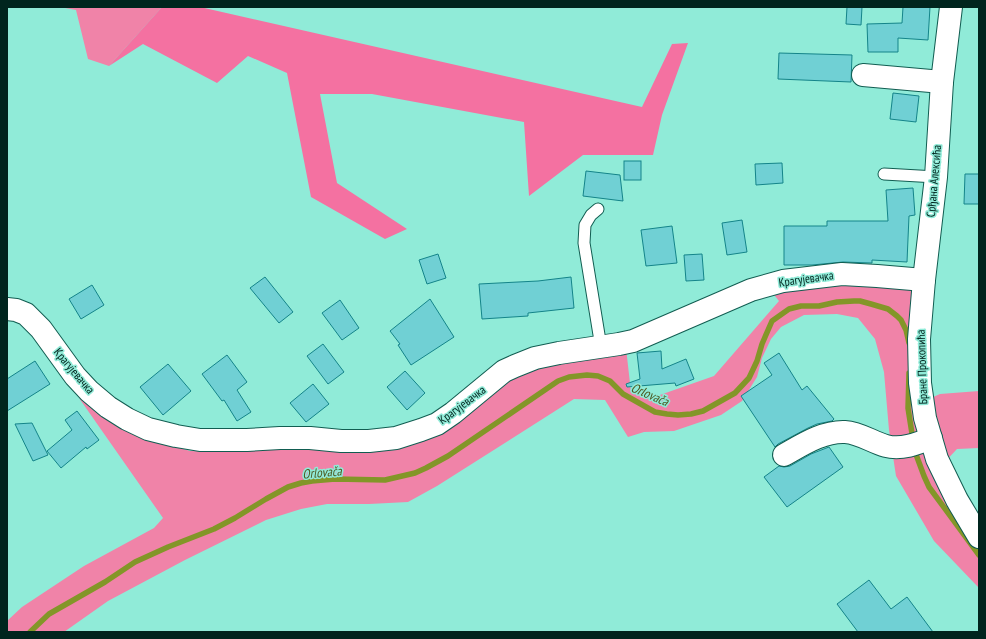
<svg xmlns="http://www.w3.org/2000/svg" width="986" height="639" viewBox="0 0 986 639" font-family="'PT Sans Narrow',sans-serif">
<rect width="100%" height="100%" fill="#90ebd8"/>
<g fill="#f083a8">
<path d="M 60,7 L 162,7 L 109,66 L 88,59 L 76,10 Z"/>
<path d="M 799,284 L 926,289 L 924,401 L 940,394 L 979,391 L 979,448 L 957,449 L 940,467 L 979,539 L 979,588 L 934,541 L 896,476 L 889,430 L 884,372 L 875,339 L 858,318 L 837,314 L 804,315 L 781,327 L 771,339 L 762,358 L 757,377 L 742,401 L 721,415 L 674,431 L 644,432 L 628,437 L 605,400 L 574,399 L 437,486 L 408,502 L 369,504 L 327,504 L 301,509 L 266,520 L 185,560 L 108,601 L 64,632 L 7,632 L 7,621 L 22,607 L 84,566 L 154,528 L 163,518 L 79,398 L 133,434 L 190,451 L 242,452 L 285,445 L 317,444 L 349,453 L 395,450 L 429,438 L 515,373 L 626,348 L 631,392 L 657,396 L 714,376 L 779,301 L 771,291 Z"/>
</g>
<path fill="#f471a1" d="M 162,7 L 200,7 L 642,107 L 672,44 L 688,43 L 662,115 L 653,155 L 583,155 L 529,196 L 524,122 L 372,94 L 320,94 L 337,183 L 407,229 L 385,239 L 311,197 L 287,73 L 248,56 L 217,83 L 143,44 L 109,66 Z"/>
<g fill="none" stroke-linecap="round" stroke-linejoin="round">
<g stroke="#839628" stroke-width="5.5">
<path d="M 909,373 L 908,408 L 913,440"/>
<path d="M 914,449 L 924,476 L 929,487 L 979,555"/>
<path d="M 30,632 L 49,614 L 105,582 L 135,562 L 168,547 L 214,529 L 235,518 L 266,499 L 288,487 L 301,483 L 312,481 L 335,479 L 385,480 L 415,473 L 426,468 L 448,456 L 558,381 L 569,377 L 587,375 L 598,376 L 610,381 L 623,394 L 655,412 L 667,414 L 678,415 L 691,414 L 703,411 L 735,393 L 749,378 L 757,361 L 762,344 L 772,321 L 789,309 L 801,306 L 819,306 L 837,302 L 854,301 L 860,301 L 871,304 L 888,309 L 897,316 L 901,320 L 906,330 L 909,343"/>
</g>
</g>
<g fill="#70d0d4" stroke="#148489">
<path d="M 847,7 L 862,7 L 861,25 L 846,24 Z"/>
<path d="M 903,7 L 930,7 L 928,40 L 898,38 L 898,52 L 868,52 L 867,24 L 902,23 Z"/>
<path d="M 779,53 L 852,55 L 851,82 L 778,79 Z"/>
<path d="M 893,93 L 919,96 L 916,122 L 890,119 Z"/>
<rect x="624" y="161" width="17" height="19"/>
<path d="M 782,163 L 783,183 L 756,185 L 755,164 Z"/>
<path d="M 586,171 L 620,175 L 623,201 L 583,196 Z"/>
<path d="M 965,174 L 979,174 L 979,204 L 964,204 Z"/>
<path d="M 913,188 L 915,215 L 909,216 L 907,262 L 872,260 L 872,263 L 843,262 L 812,265 L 784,265 L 784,226 L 827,226 L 827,221 L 888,221 L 886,190 Z"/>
<path d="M 742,220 L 747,252 L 727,255 L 722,223 Z"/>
<path d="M 672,226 L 677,263 L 646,266 L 641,230 Z"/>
<path d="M 438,254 L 446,278 L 427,284 L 419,260 Z"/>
<path d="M 702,254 L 704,280 L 686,281 L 684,255 Z"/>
<path d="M 265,277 L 293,312 L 279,323 L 250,288 Z"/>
<path d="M 571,277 L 574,308 L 528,313 L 528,316 L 482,319 L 479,284 L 538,281 Z"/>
<path d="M 92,285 L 104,305 L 81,319 L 69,299 Z"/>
<path d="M 430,299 L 454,337 L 411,365 L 398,345 L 400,344 L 390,331 Z"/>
<path d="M 340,300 L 359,328 L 342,340 L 322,313 Z"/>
<path d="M 323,344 L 344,372 L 328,384 L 307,356 Z"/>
<path d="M 661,351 L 662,369 L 686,359 L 694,379 L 676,386 L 675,383 L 627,387 L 626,384 L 640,379 L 637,353 Z"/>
<path d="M 779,353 L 802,390 L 807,386 L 834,419 L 832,421 L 817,424 L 808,428 L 778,444 L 775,447 L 741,396 L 772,375 L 764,363 Z"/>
<path d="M 227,355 L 247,382 L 237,390 L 251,412 L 237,421 L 224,400 L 222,401 L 202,374 Z"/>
<path d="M 35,361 L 50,384 L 7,411 L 7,379 Z"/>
<path d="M 168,364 L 191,391 L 163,415 L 140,387 Z"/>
<path d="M 405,371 L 425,393 L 407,410 L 387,387 Z"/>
<path d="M 313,384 L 329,404 L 306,422 L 290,403 Z"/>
<path d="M 77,411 L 99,440 L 87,449 L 86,447 L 61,468 L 47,451 L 72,430 L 65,420 Z"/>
<path d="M 32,423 L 48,455 L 33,461 L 15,424 Z"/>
<path d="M 829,447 L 843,467 L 787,507 L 764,477 L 779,466 L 784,467 L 790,466 L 811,454 Z"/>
<path d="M 869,580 L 891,609 L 907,597 L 933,632 L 858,632 L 837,604 Z"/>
</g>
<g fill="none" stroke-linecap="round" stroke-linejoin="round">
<g stroke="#115d51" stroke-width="13">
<g id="service">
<path d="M 884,174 L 936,177"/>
<path d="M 598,209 L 591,215 L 585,225 L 584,243 L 601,347"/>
</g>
</g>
<g stroke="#115d51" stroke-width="24">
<g id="minor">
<path d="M 863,75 L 942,82"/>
<path d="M 7,309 L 16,310 L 26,314 L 41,329 L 75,376 L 89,391 L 108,407 L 127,419 L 148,429 L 176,436 L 200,440 L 247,440 L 280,438 L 310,438 L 341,441 L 369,441 L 396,438 L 421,430 L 437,424 L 453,413 L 504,371 L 515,366 L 535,358 L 559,353 L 619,344 L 633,341 L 751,290 L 783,281 L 842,274 L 877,276 L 924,280"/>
<path d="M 784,455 C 802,445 823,431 845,432 C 860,433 872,442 886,446 C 901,450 917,444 931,438"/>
</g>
</g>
<g stroke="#115d51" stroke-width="24">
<path id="tertiary" d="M 951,7 L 942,82 L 936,177 L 924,280 L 919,339 L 920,383 L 925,418 L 937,459 L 957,500 L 979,537"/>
</g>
<use href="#service" stroke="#fff" stroke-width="11"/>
<use href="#minor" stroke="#fff" stroke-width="22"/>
<use href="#tertiary" stroke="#fff" stroke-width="22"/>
</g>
<g text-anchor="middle" stroke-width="3" stroke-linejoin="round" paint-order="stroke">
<g font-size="12" fill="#00251e" stroke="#90ebd8">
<text transform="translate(934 181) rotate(-85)" y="4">Срђана Алексића</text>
<text transform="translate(806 279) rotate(-8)" y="4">Крагујевачка</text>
<text transform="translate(922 367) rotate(-92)" y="4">Бране Прокопића</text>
<text transform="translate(74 371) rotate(50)" y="4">Крагујевачка</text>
<text transform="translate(462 405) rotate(-37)" y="4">Крагујевачка</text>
</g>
<g font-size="13" font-style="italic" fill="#4d5821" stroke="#90ebd8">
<text transform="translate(650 394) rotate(23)" y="5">Orlovača</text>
<text transform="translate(322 472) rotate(-5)" y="5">Orlovača</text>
</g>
</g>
<rect width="986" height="639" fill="none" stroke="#00251e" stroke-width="16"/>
</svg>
